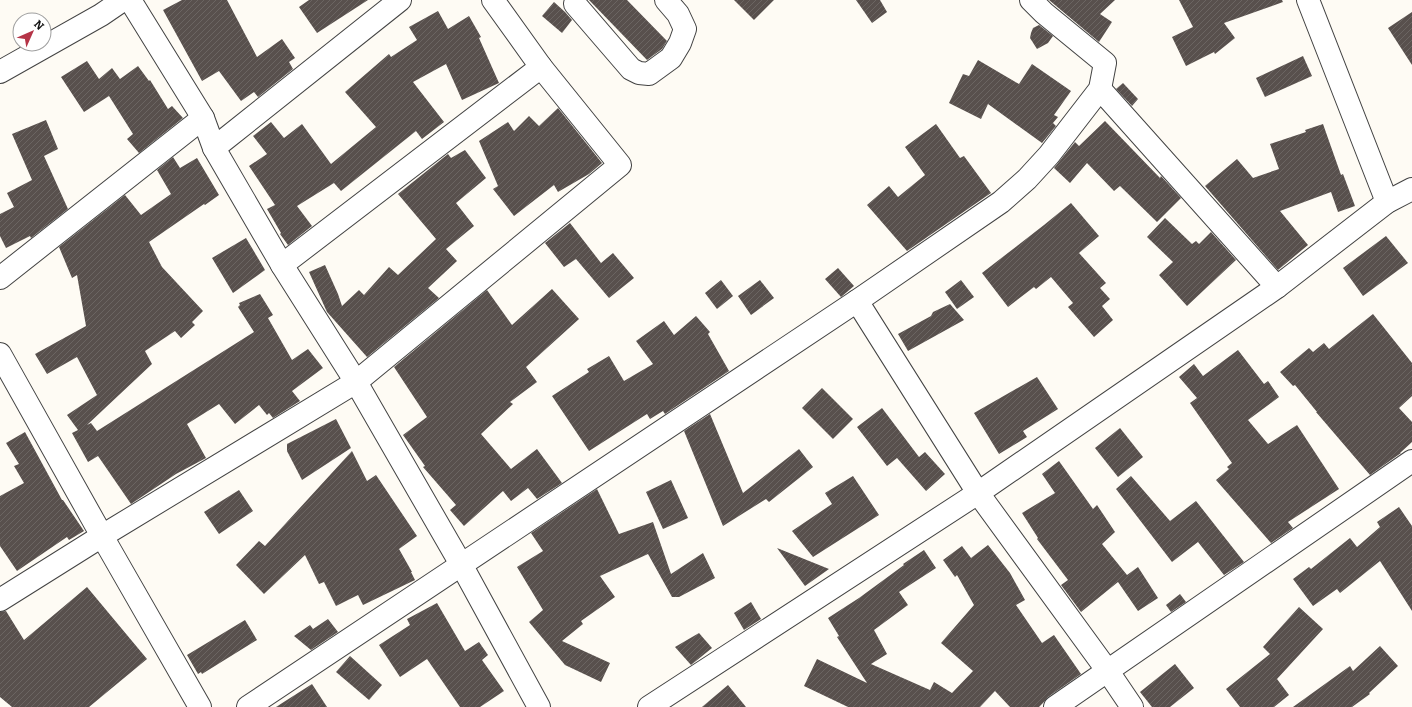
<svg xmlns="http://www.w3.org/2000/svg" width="1412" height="707" viewBox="0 0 1412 707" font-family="Bitter,serif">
<defs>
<pattern id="building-hatch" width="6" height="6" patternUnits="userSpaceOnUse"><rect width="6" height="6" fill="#58504d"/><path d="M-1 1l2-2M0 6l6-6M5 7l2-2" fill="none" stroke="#6b6562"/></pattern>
</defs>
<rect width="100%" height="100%" fill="#fefbf4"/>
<g fill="url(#building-hatch)">
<path d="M 182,0 L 227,0 L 257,57 L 282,39 L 295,58 L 289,62 L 293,69 L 258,97 L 254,92 L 241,101 L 219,71 L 202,81 L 163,10 Z"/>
<path d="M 309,0 L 368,0 L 317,33 L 299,7 Z"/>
<path d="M 589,0 L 627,0 L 667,41 L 662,49 L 647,60 Z"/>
<path d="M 734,0 L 774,0 L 754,20 Z"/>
<path d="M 856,0 L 880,0 L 887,12 L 872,23 Z"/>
<path d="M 1049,0 L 1115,0 L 1100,14 L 1112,22 L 1099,42 Z"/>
<path d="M 1179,0 L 1282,0 L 1283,2 L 1224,23 L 1235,38 L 1215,54 L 1214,52 L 1186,66 L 1172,37 L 1193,27 Z"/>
<path d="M 554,2 L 565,12 L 572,20 L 562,33 L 542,16 Z"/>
<path d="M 438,11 L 448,29 L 469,16 L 481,37 L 479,38 L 499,83 L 462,100 L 446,64 L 413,82 L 444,122 L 422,139 L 416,131 L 341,191 L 334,183 L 297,206 L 312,226 L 288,245 L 280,234 L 281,233 L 267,209 L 275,205 L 249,166 L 267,154 L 253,136 L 271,122 L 284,138 L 302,124 L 331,164 L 376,127 L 345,92 L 389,54 L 391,57 L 417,40 L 409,27 Z"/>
<path d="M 1412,12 L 1412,65 L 1388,28 Z"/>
<path d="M 1039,25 L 1053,36 L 1048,43 L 1037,49 L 1030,38 L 1031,33 L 1033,28 Z"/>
<path d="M 1303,56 L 1312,76 L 1265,97 L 1256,78 Z"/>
<path d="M 978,60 L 1019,84 L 1032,64 L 1071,91 L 1054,115 L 1058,117 L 1053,123 L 1056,126 L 1042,143 L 988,104 L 981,119 L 949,103 L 963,74 L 969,76 Z"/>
<path d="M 87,61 L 99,79 L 112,68 L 120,79 L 138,66 L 149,81 L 150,80 L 168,109 L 172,106 L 183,118 L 139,153 L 127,139 L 133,134 L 109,96 L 84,112 L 61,77 Z"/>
<path d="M 1123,83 L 1138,99 L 1132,106 L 1116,89 Z"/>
<path d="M 558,108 L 602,163 L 589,174 L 558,192 L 554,185 L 514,216 L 493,189 L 498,186 L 479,141 L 508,122 L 514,131 L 529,116 L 539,126 Z"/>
<path d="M 46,120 L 58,149 L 44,156 L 68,209 L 31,238 L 30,236 L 6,248 L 0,236 L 0,214 L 14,207 L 7,193 L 32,180 L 12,134 Z"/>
<path d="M 1105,121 L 1160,178 L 1161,176 L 1181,198 L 1157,222 L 1120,186 L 1114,191 L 1087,163 L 1070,183 L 1054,168 L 1075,142 L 1079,146 Z"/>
<path d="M 936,124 L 960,158 L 964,156 L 991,193 L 907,251 L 867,205 L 889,186 L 898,197 L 925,175 L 905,147 Z"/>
<path d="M 1323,124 L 1341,175 L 1343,174 L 1355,206 L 1338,212 L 1331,192 L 1280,211 L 1308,245 L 1278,270 L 1205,186 L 1237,159 L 1253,178 L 1279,169 L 1270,144 L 1306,132 L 1305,130 Z"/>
<path d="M 465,150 L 486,178 L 456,203 L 474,226 L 446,249 L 457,261 L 428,288 L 439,298 L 367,357 L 327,312 L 309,272 L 325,265 L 338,294 L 342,306 L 359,290 L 364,295 L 389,267 L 398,275 L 436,239 L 398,194 L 448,154 L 451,158 Z"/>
<path d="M 173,157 L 180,168 L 197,158 L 219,195 L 205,205 L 204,204 L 149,242 L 162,267 L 203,311 L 192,322 L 195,325 L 181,338 L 175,331 L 145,351 L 152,364 L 87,425 L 91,423 L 97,431 L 254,332 L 238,307 L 240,305 L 239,303 L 260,294 L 273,315 L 268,318 L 292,360 L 308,349 L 323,368 L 292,391 L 300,401 L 273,418 L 269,413 L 267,415 L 259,405 L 235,424 L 219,404 L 187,424 L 206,458 L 176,474 L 131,504 L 98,456 L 88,462 L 72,433 L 78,430 L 67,415 L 97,395 L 77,357 L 47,374 L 35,354 L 86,326 L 77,275 L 72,278 L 59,247 L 125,195 L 141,215 L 171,194 L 157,170 Z"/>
<path d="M 1071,203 L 1099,236 L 1079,253 L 1106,283 L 1100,288 L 1110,299 L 1102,306 L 1113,320 L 1094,337 L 1068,307 L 1073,303 L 1051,277 L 1036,289 L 1034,287 L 1008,307 L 982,273 L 1044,225 Z"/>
<path d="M 1165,218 L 1192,244 L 1196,241 L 1199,244 L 1211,232 L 1236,260 L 1187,306 L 1159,275 L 1173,262 L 1147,237 Z"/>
<path d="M 570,223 L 601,263 L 613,253 L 634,278 L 609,298 L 576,259 L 564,267 L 545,243 Z"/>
<path d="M 1386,236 L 1408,263 L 1363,296 L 1343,268 Z"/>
<path d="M 246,238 L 265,270 L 233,293 L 212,258 Z"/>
<path d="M 838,268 L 854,286 L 841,297 L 825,279 Z"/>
<path d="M 721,280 L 733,296 L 717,309 L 705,293 Z"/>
<path d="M 760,280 L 774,298 L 751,315 L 738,296 Z"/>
<path d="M 961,280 L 974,297 L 957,309 L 945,292 Z"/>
<path d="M 552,289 L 579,319 L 526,367 L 537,382 L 510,402 L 513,404 L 481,434 L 511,469 L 537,449 L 562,483 L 537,499 L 528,488 L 511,501 L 503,491 L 464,526 L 450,510 L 456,505 L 423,467 L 425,466 L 403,435 L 427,417 L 394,367 L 487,290 L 512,325 Z"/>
<path d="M 950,304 L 964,320 L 908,351 L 898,334 L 931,316 L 933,312 Z"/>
<path d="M 1373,314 L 1412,363 L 1412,396 L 1399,408 L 1412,422 L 1412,442 L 1400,453 L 1401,453 L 1370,475 L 1316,412 L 1317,412 L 1295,385 L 1293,386 L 1280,372 L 1309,348 L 1313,352 L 1324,343 L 1329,349 Z"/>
<path d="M 696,316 L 710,332 L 708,334 L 729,371 L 665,414 L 663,411 L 650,419 L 647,414 L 589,451 L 552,396 L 589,372 L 587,369 L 609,356 L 624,381 L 653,364 L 636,341 L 664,321 L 674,335 Z"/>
<path d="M 1238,350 L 1264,384 L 1268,381 L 1279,397 L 1248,420 L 1268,444 L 1297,425 L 1339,489 L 1288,522 L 1293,528 L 1271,543 L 1216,480 L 1229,469 L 1227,467 L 1232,463 L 1190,403 L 1197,398 L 1179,377 L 1194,364 L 1203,376 Z"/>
<path d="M 1037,377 L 1058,409 L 1023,431 L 1027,437 L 999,454 L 974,413 Z"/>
<path d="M 822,388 L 853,419 L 833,439 L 802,408 Z"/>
<path d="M 882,408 L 919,457 L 925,452 L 945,474 L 926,491 L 897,458 L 887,466 L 857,427 Z"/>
<path d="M 710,414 L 743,493 L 799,449 L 813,467 L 769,502 L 766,499 L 723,526 L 684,431 Z"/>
<path d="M 336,419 L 351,448 L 302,480 L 287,451 L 287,444 Z"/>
<path d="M 1120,428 L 1143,457 L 1118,477 L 1095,448 Z"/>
<path d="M 25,432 L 62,500 L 63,500 L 84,531 L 69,540 L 67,537 L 17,571 L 0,546 L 0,496 L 24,483 L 14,466 L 19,464 L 6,443 Z"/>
<path d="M 352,451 L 367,481 L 376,475 L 417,536 L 399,549 L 412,572 L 411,572 L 415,580 L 363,605 L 358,595 L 336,606 L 324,582 L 319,584 L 305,555 L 264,594 L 236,565 L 259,541 L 265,546 Z"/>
<path d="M 1059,461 L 1093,509 L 1097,505 L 1115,532 L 1102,544 L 1127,575 L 1138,567 L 1158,598 L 1138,611 L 1118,582 L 1081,612 L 1061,585 L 1068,580 L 1037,539 L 1038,538 L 1022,513 L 1055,493 L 1042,474 Z"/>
<path d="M 853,476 L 879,515 L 813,557 L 792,531 L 832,504 L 825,493 Z"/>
<path d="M 1131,476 L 1170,521 L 1196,501 L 1244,562 L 1224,575 L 1198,542 L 1172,562 L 1116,489 Z"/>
<path d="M 671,480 L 688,518 L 663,529 L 646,492 Z"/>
<path d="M 597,489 L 619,534 L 653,522 L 671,574 L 703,553 L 715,578 L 679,597 L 672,597 L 648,554 L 600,576 L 615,597 L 581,621 L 583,624 L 562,641 L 610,663 L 601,682 L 565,665 L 529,622 L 543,610 L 517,567 L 543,551 L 531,533 Z"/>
<path d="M 239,490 L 253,511 L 219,534 L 204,512 Z"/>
<path d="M 1399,507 L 1412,526 L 1412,611 L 1380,561 L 1340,593 L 1337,589 L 1313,606 L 1293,579 L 1309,567 L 1311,569 L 1350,538 L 1357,547 L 1380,527 L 1377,522 Z"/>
<path d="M 988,545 L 1010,573 L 1025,600 L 1016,605 L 1042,643 L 1054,635 L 1081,674 L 1048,697 L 1043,703 L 1039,707 L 1010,707 L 995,691 L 980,707 L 848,707 L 804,686 L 817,659 L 867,683 L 837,637 L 839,636 L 828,618 L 859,598 L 904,565 L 903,564 L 924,550 L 936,568 L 899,592 L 908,605 L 874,630 L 887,654 L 871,664 L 930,690 L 934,682 L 952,693 L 973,671 L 941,643 L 974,605 L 957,575 L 955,577 L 943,560 L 962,546 L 971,558 Z"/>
<path d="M 777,548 L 829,569 L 805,586 Z"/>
<path d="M 87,587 L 147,659 L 89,707 L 12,707 L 0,697 L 0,612 L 6,611 L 24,640 Z"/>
<path d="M 1180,594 L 1186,602 L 1171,612 L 1166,605 Z"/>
<path d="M 751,602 L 761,619 L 744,630 L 734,613 Z"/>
<path d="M 437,603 L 465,651 L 479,642 L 488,655 L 482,660 L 504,691 L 480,707 L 460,707 L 427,659 L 400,677 L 379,645 L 410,625 L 407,619 Z"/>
<path d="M 1299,607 L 1323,629 L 1277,679 L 1289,695 L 1274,707 L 1240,707 L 1226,689 L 1270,654 L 1263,647 Z"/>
<path d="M 328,619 L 338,632 L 311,650 L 294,636 L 310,625 L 313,629 Z"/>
<path d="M 245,620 L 257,640 L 202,674 L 201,672 L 198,674 L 187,655 Z"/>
<path d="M 699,633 L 712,648 L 691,665 L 675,647 Z"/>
<path d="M 1380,646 L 1398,666 L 1369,693 L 1370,694 L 1352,707 L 1293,707 L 1350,666 L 1353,671 Z"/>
<path d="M 350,656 L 382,685 L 369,700 L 336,672 Z"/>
<path d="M 1175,664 L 1194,688 L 1170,707 L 1152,707 L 1140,692 Z"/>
<path d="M 312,684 L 327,707 L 276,707 Z"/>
<path d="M 728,685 L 746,707 L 702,707 Z"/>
</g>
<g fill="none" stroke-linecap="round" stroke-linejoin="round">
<g stroke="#434343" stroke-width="24">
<g id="minor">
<path d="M 130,0 L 203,118 L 214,148 L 282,265 L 356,382 L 462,566 L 539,707"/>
<path d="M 1308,0 L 1387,202"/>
<path d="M 575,4 L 631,69 L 639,73 L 649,74 L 671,58 L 680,43 L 685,29 L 678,14 L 666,0"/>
<path d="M 0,72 L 101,15 L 123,0"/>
<path d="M 1100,89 L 1277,287"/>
<path d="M 214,148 L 400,0"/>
<path d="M 282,265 L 541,67"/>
<path d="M 0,278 L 203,118"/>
<path d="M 857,301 L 978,493 L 1107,670 L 1132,707"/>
<path d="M 0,354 L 102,536 L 200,707"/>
<path d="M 0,600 L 102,536 L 356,382 L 620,165 L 541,67 L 493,0"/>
<path d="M 248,707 L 857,301 L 1001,202 L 1027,179 L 1049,155 L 1100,89 L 1105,63 L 1044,13 L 1031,0"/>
<path d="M 649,707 L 978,493 L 1277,287 L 1387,202 L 1412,189"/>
<path d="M 1055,707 L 1412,461"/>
</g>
</g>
<use href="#minor" stroke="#fff" stroke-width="22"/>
</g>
<g transform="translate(32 32) rotate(45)"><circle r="19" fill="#ffffff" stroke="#9f9f9f"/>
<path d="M0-3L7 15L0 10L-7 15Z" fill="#b53447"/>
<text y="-6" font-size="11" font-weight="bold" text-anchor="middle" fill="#101010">N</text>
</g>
</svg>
